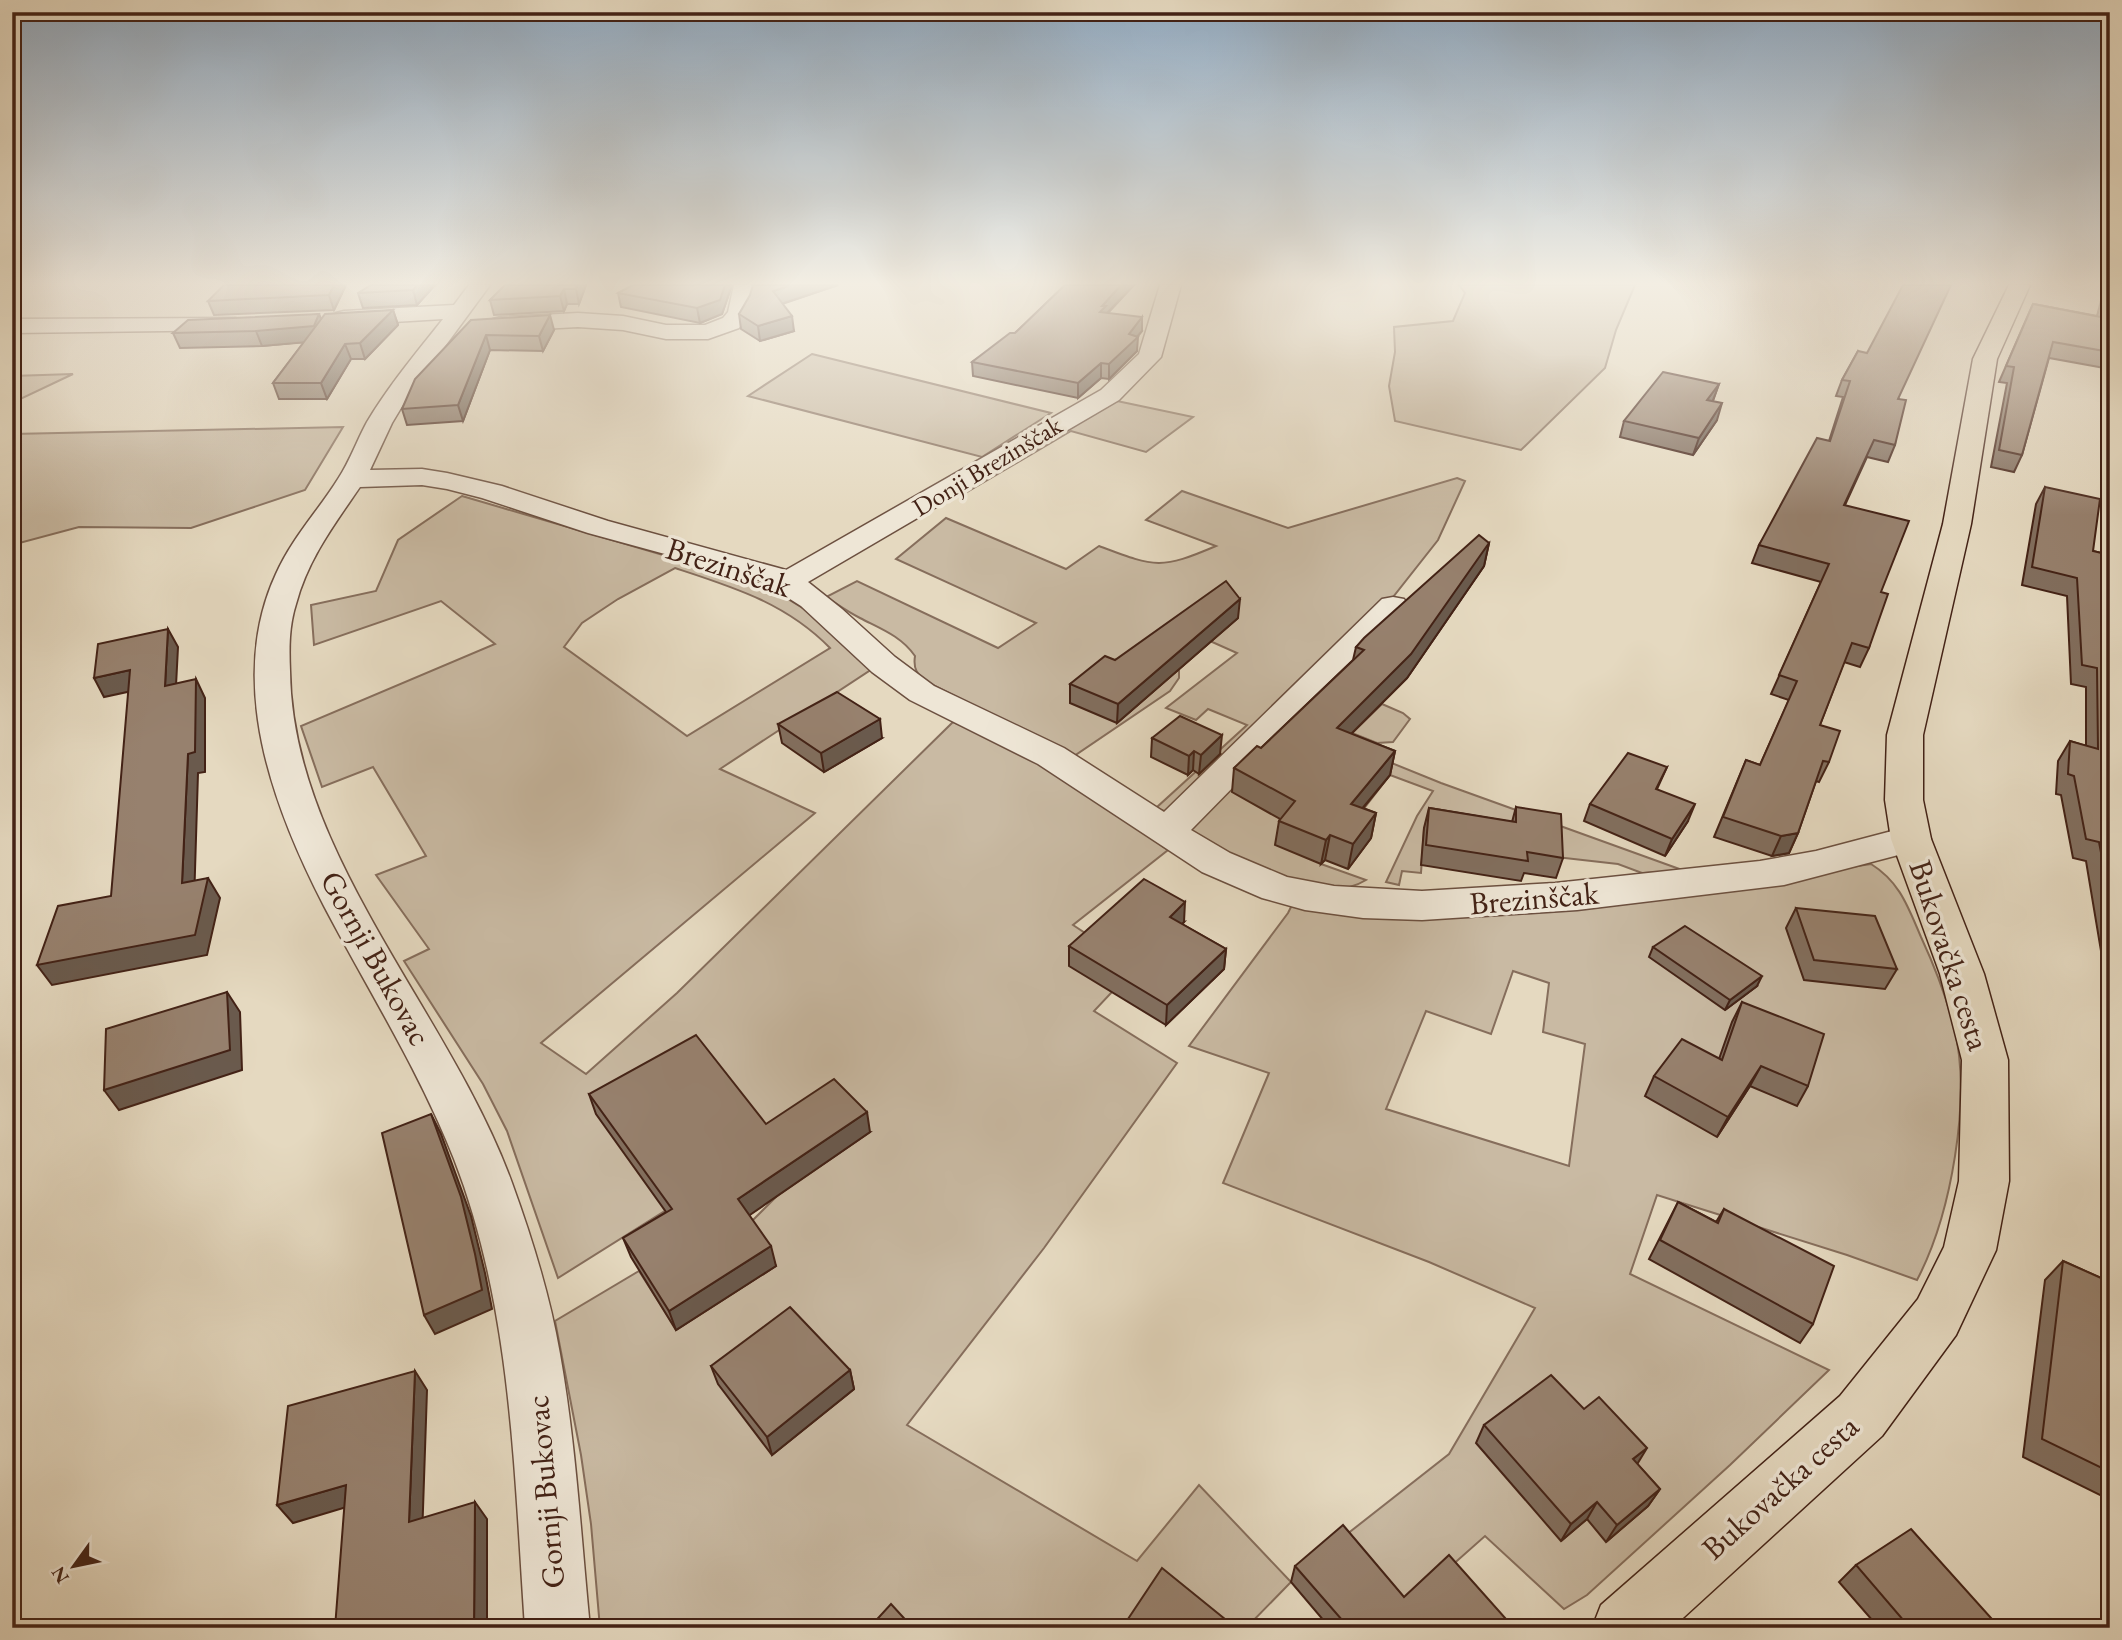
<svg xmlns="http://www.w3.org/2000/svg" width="2122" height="1640" viewBox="0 0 2122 1640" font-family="'EB Garamond',serif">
<rect width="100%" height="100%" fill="#e5d9c0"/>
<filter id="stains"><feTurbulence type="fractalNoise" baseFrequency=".00286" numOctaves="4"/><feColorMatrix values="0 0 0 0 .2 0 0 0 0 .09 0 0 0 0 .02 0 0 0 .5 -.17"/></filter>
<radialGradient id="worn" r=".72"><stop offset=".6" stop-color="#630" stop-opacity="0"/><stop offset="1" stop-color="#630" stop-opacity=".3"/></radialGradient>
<g fill="#c9baa3" stroke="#866e5c" stroke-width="2" fill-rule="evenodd">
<path d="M 1459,285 L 1635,285 L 1616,330 L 1605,368 L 1521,450 L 1395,421 L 1389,386 L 1395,352 L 1394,327 L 1453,321 L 1465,293 Z"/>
<path d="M 812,354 L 1051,413 L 982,457 L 748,396 Z"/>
<path d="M 73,374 L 12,403 L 12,376 Z"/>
<path d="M 1117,401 L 1193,417 L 1146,452 L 1071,431 L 962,495 L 955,492 Z"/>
<path d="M 343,427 L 305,490 L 191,528 L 79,527 L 12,545 L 12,434 Z"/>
<path d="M 1457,478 L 1465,481 L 1438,540 L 1393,597 L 1167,812 L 1156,808 L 1247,725 L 1208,709 L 1196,720 L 1166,708 L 1237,653 L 1183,629 L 1147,656 L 1179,671 L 1179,678 L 1170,691 L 1074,756 L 927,682 C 917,674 913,669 915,656 C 901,636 881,629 860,618 C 848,612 837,604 826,597 L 857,581 L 998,648 L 1036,623 L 896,559 L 946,518 L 1066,569 L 1099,546 C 1155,567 1160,570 1216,546 L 1146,520 L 1182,491 L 1288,528 Z"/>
<path d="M 462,496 L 765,585 L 814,615 L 872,669 L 720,769 L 815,813 L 541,1043 L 586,1074 L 677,993 L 953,722 L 1034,756 L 1168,850 L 1073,925 L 1097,941 L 1112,992 L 1094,1011 L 1177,1063 L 1044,1248 L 907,1425 L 1137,1561 L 1199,1485 L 1291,1582 L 1246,1628 L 600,1628 L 591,1524 L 581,1455 L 555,1321 L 639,1271 L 676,1329 L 748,1225 L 777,1196 L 746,1160 L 558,1278 L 507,1131 L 483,1084 L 404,961 L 429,949 L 376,875 L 426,856 L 373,767 L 322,787 L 301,726 L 495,644 L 441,601 L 314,645 L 311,605 L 376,591 L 398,540 ZM 675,568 C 733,587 786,603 830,648 L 687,736 L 564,647 L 582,623 L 618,599 Z"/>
<path d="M 1382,704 L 1403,713 L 1410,719 L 1393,742 L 1377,743 L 1352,733 Z"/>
<path d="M 1293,723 L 1441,783 L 1685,871 L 1642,873 L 1618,864 L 1556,857 L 1424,828 L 1421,873 L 1402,871 L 1399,885 L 1386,882 L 1417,816 L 1433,791 L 1390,775 L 1321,864 L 1366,880 C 1318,910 1232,855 1190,830 Z"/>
<path d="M 1871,864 C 1900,882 1908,907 1921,937 C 1934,965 1946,996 1954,1027 C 1972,1099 1951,1215 1917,1280 L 1847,1255 L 1657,1195 L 1630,1274 L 1829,1370 L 1730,1465 L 1587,1595 L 1564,1609 L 1485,1536 L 1397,1614 L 1337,1542 L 1449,1454 L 1535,1308 L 1429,1262 L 1223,1183 L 1269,1073 L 1189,1046 L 1288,913 L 1293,903 L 1604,904 ZM 1513,971 L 1549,983 L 1543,1032 L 1585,1044 L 1569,1166 L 1386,1109 L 1426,1011 L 1491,1034 Z"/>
</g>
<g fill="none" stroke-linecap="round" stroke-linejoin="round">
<g stroke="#6c5040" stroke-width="3">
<g id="minor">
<path d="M 469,285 L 490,285 L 407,398 L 392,423 L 370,470 L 422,469 L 447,473 L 502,486 L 608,521 L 786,570 L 1101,390 L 1139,354 L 1160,285 L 1181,285 L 1161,357 L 1119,400 L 808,582 L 842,609 L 895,657 L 934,686 L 1064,748 L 1164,812 L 1382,599 L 1393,597 L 1404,599 L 1409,606 L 1404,613 L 1191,830 L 1230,853 L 1287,877 L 1334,886 L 1422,891 L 1555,883 L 1760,861 L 1816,851 L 1911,826 L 1925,830 L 1931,839 L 1925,848 L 1784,885 L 1577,910 L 1422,920 L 1363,918 L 1305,910 L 1262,898 L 1202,872 L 1038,764 L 910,700 L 872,672 L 801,606 L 760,580 L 588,533 L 482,498 L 447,489 L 422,485 L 360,487 C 334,525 308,559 296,604 C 289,626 289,648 290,671 C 292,855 451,1014 512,1183 C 532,1238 550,1296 560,1354 C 576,1444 581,1537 590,1628 L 525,1628 C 514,1470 512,1308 454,1159 C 419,1070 368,990 324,906 C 273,807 226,682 276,574 C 292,538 318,511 338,479 C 350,461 357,440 367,422 C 389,385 417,352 443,319 L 344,325 L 336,323 L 333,318 L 336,313 L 344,311 L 454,305 Z"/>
<path d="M 734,285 L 755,285 L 750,312 L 739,328 L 708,339 L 666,339 L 623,330 L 578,327 L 501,331 L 493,329 L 490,324 L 493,319 L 501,317 L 578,313 L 623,316 L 666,325 L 705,325 L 723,318 L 728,312 Z"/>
<path d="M 235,318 L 243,320 L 246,325 L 243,330 L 12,333 L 12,319 Z"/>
</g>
</g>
<g stroke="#432216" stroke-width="3">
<path id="major" d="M 2009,285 L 2030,285 L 1997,359 L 1971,524 L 1923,735 L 1923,800 L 1931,839 L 1984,974 L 2008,1060 L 2009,1181 L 1996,1250 L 1956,1335 L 1882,1436 L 1672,1628 L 1592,1628 L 1601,1605 L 1840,1396 L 1918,1299 L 1944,1247 L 1959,1181 L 1962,1060 L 1940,974 L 1891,839 L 1885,800 L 1887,735 L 1943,524 L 1973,359 Z"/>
</g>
<use href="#minor" fill="#eee6d6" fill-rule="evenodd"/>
<use href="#major" fill="#e5d9c0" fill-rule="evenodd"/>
</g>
<g fill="#826f5f" stroke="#432216" stroke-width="2">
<path d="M 346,285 L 334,310 L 214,315 L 208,301 Z"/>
<path d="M 435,285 L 417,305 L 363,308 L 358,293 Z"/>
<path d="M 505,285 L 586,285 L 579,304 L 567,304 L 564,311 L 494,315 L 490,300 Z"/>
<path d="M 633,285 L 732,285 L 722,314 L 700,323 L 621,307 L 618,293 Z"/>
<path d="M 838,285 L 782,304 L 794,331 L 760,341 L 741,329 L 739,314 Z"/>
<path d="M 1065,285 L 1134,285 L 1108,313 L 1142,331 L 1137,337 L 1137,351 L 1109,379 L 1101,378 L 1078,398 L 973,376 L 972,362 L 1015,333 Z"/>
<path d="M 2105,285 L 2110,285 L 2110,369 L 2049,358 L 2022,455 L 2014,472 L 1991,467 L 2007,383 L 1999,382 L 2033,304 L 2097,316 Z"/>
<path d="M 393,310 L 398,325 L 365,359 L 351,359 L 327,399 L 279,399 L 273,383 L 304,342 L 262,346 L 180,348 L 173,333 L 319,314 L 321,319 Z"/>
<path d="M 471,320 L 554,330 L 543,351 L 490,350 L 463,421 L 407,425 L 402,409 Z"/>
<path d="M 1858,351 L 1899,399 L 1895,445 L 1888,462 L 1867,457 L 1845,505 L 1881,592 L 1869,648 L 1860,667 L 1844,662 L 1820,725 L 1829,762 L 1819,782 L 1816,781 L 1798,833 L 1789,853 L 1772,856 L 1714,837 L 1746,760 L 1760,765 L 1789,700 L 1771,694 L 1821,582 L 1752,563 L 1759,545 L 1829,441 L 1843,397 L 1836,396 L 1842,380 Z"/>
<path d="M 1719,384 L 1713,401 L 1717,420 L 1693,455 L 1620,437 L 1624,421 Z"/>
<path d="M 2045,487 L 2093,551 L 2110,555 L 2110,976 L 2105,975 L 2086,861 L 2073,858 L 2061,795 L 2056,794 L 2058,761 L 2070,741 L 2086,746 L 2086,687 L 2071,684 L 2067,596 L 2022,585 L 2036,504 Z"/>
<path d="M 1489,543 L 1484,566 L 1407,678 L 1351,734 L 1395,751 L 1390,775 L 1363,808 L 1376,813 L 1371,838 L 1348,869 L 1325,860 L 1321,864 L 1275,845 L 1279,821 L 1280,819 L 1232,792 L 1234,768 L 1261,748 L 1353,660 L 1356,647 Z"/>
<path d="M 1238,618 L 1117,723 L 1070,703 L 1070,684 L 1115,660 Z"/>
<path d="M 778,724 L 882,738 L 824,772 L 782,743 Z"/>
<path d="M 1152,738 L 1220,754 L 1199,774 L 1193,770 L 1188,775 L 1151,757 Z"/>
<path d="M 1667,767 L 1657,789 L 1688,821 L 1665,856 L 1584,821 L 1590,804 Z"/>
<path d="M 1516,807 L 1563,858 L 1556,878 L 1524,873 L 1521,881 L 1421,865 L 1424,828 L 1429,808 L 1512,822 Z"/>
<path d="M 1796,908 L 1897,969 L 1885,989 L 1804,980 L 1786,928 Z"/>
<path d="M 1184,922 L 1182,924 L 1226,949 L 1224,969 L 1166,1025 L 1069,966 L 1069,946 Z"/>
<path d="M 1653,947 L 1757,986 L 1725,1010 L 1649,957 Z"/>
<path d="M 1742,1002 L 1808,1086 L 1797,1106 L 1750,1086 L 1717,1137 L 1645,1096 L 1654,1076 L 1719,1059 L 1732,1022 Z"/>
<path d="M 589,1094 L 766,1124 L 870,1132 L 749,1215 L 776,1266 L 676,1330 L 631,1257 L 623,1238 L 666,1212 L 596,1114 Z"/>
<path d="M 1678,1202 L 1716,1222 L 1724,1209 L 1813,1324 L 1800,1343 L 1649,1259 Z"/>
<path d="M 2063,1261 L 2110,1282 L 2110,1500 L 2023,1457 L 2045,1280 Z"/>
<path d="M 711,1366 L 850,1370 L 854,1389 L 772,1455 L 718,1384 Z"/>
<path d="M 1484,1425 L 1637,1464 L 1660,1489 L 1648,1506 L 1606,1542 L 1587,1519 L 1561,1541 L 1476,1443 Z"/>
<path d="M 1856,1565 L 2000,1628 L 1879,1628 L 1839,1582 Z"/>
<path d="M 1295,1566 L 1404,1597 L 1514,1628 L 1330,1628 L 1291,1582 Z"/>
</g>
<g fill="#6a5a4d" stroke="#432216" stroke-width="2">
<path d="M 334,285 L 346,285 L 334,310 L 329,295 Z"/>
<path d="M 417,285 L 435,285 L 417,305 L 413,290 Z"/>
<path d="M 577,285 L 586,285 L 579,304 L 576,289 Z"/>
<path d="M 725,285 L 732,285 L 722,314 L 700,323 L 697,308 Z"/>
<path d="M 792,285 L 838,285 L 775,306 L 773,291 Z"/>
<path d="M 1121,285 L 1134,285 L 1105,315 L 1100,312 L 1102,306 Z"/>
<path d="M 564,289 L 567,304 L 564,311 L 560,296 Z"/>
<path d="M 393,310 L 398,325 L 365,359 L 360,343 Z"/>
<path d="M 319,314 L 325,329 L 319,341 L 262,346 L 256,331 Z"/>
<path d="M 550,315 L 554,330 L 543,351 L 539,336 Z"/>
<path d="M 792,316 L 794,331 L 760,341 L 758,326 Z"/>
<path d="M 1142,317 L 1142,331 L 1136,338 L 1138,337 L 1137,351 L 1109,379 L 1109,364 L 1129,334 Z"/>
<path d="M 486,335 L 490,350 L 463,421 L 458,405 Z"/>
<path d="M 345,344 L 351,359 L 327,399 L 321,383 Z"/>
<path d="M 1101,363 L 1101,378 L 1078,398 L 1078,383 Z"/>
<path d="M 1719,384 L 1713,400 L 1702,416 L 1707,400 Z"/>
<path d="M 1722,403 L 1717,420 L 1693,455 L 1699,438 Z"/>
<path d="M 1489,543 L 1484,566 L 1407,678 L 1333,752 L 1337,728 Z"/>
<path d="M 1240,599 L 1238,618 L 1117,723 L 1118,704 Z"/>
<path d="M 168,629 L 178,647 L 175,705 L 165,686 Z"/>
<path d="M 130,670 L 141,689 L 104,697 L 94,678 Z"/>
<path d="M 196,679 L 205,698 L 205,772 L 198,773 L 194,903 L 182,883 L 188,754 Z"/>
<path d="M 880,719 L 882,738 L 824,772 L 821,753 Z"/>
<path d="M 1222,735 L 1220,754 L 1199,774 L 1201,755 Z"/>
<path d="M 1194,751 L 1193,770 L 1188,775 L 1189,756 Z"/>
<path d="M 1395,751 L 1390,775 L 1346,828 L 1351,804 Z"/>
<path d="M 1695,804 L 1688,821 L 1665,856 L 1672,839 Z"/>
<path d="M 1376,813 L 1371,838 L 1348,869 L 1353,844 Z"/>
<path d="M 1798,833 L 1789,853 L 1772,856 L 1781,836 Z"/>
<path d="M 1330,835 L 1325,860 L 1321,864 L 1326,840 Z"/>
<path d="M 208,878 L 220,898 L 207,955 L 52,985 L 37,965 Z"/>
<path d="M 1185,902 L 1184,922 L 1169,937 L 1170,917 Z"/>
<path d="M 1226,949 L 1224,969 L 1166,1025 L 1167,1005 Z"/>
<path d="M 1762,976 L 1757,986 L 1725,1010 L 1730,1000 Z"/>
<path d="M 227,992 L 240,1012 L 242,1070 L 119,1110 L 104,1090 Z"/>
<path d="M 1761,1066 L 1750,1086 L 1717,1137 L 1728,1117 Z"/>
<path d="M 867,1112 L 870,1132 L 744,1219 L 738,1199 Z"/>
<path d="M 431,1114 L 441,1134 L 471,1216 L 485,1273 L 492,1309 L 435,1334 L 424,1315 Z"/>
<path d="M 771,1246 L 776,1266 L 676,1330 L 669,1311 Z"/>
<path d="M 850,1370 L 854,1389 L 772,1455 L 767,1437 Z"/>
<path d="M 415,1371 L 427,1390 L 422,1539 L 409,1522 Z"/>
<path d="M 1647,1448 L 1636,1466 L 1633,1459 Z"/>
<path d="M 346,1485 L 360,1503 L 293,1523 L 277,1505 Z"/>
<path d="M 1660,1489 L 1648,1506 L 1606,1542 L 1617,1525 Z"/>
<path d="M 475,1502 L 487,1519 L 487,1628 L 474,1628 Z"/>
<path d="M 1597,1502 L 1587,1519 L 1561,1541 L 1571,1524 Z"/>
</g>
<g fill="#97816e" stroke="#432216" stroke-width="2">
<path d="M 224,285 L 334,285 L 329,295 L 208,301 Z"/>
<path d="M 371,285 L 417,285 L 413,290 L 358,293 Z"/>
<path d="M 505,285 L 577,285 L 576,289 L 564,289 L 560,296 L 490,300 Z"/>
<path d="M 633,285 L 725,285 L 720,300 L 697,308 L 618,293 Z"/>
<path d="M 753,285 L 792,285 L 773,291 L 792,316 L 758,326 L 739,314 L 750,295 Z"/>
<path d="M 1065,285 L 1121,285 L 1102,306 L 1106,306 L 1100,312 L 1142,317 L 1129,334 L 1138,337 L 1109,364 L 1101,363 L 1078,383 L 972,362 L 1010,333 L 1015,333 Z"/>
<path d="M 1903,285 L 1951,285 L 1898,399 L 1906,400 L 1895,445 L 1874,440 L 1844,505 L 1909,521 L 1881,592 L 1888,594 L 1869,648 L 1852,643 L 1820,725 L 1840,731 L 1829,762 L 1823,761 L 1798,833 L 1781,836 L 1723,817 L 1746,760 L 1760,765 L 1797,681 L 1779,675 L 1829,564 L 1759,545 L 1817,438 L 1830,441 L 1850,381 L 1842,380 L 1858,351 L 1867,353 Z"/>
<path d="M 2109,285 L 2110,285 L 2110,352 L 2053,342 L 2022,455 L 1999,450 L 2014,367 L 2006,366 L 2033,304 L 2101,317 Z"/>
<path d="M 393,310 L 360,343 L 345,344 L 321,383 L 273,383 L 325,314 Z"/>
<path d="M 319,314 L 314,326 L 256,331 L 173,333 L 188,320 Z"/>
<path d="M 550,315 L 539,336 L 486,335 L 458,405 L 402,409 L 415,379 L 471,320 Z"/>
<path d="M 1663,372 L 1719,384 L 1707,400 L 1722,403 L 1699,438 L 1624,421 Z"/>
<path d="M 2045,487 L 2100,499 L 2093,551 L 2110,555 L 2110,900 L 2099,842 L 2086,839 L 2074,776 L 2068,774 L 2070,741 L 2098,749 L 2097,668 L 2082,665 L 2077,578 L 2032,567 Z"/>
<path d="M 1479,535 L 1489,543 L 1411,654 L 1337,728 L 1395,751 L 1351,804 L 1376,813 L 1353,844 L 1330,835 L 1326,840 L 1279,821 L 1295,801 L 1234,768 L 1257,746 L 1261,748 L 1364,650 L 1356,647 L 1364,638 Z"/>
<path d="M 1226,581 L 1240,599 L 1118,704 L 1070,684 L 1105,656 L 1115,660 Z"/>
<path d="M 168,629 L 165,686 L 196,679 L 195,752 L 188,754 L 182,883 L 208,878 L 195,935 L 37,965 L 58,906 L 111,896 L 130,670 L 94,678 L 98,644 Z"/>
<path d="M 837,692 L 880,719 L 821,753 L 778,724 Z"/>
<path d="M 1180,716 L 1222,735 L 1201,755 L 1194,751 L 1189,756 L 1152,738 Z"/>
<path d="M 1628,753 L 1667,767 L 1656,789 L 1695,804 L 1672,839 L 1590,804 Z"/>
<path d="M 1516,807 L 1561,814 L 1563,858 L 1527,852 L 1528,861 L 1426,845 L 1429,808 L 1516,822 Z"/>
<path d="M 1144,879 L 1185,902 L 1170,917 L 1226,949 L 1167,1005 L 1069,946 Z"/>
<path d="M 1796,908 L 1875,916 L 1897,969 L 1814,960 Z"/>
<path d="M 1685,926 L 1762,976 L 1730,1000 L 1653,947 Z"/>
<path d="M 227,992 L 230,1050 L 104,1090 L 106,1029 Z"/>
<path d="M 1742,1002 L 1824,1034 L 1808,1086 L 1761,1066 L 1728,1117 L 1654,1076 L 1682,1039 L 1722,1060 Z"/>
<path d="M 696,1035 L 766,1124 L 834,1079 L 867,1112 L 738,1199 L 771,1246 L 669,1311 L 623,1238 L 672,1209 L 589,1094 Z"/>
<path d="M 431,1114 L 461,1197 L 475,1254 L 482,1290 L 424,1315 L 382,1133 Z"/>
<path d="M 1678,1202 L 1718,1223 L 1724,1209 L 1834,1266 L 1813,1324 L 1660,1240 Z"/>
<path d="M 2063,1261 L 2110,1282 L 2110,1472 L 2042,1439 Z"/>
<path d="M 790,1307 L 850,1370 L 767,1437 L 711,1366 Z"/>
<path d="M 415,1371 L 409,1522 L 475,1502 L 474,1628 L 335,1628 L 346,1485 L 277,1505 L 288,1406 Z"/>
<path d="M 1551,1375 L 1584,1409 L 1599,1397 L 1647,1448 L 1633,1459 L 1660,1489 L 1617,1525 L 1597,1502 L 1571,1524 L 1484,1425 Z"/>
<path d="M 1343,1525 L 1404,1597 L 1449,1555 L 1514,1628 L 1349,1628 L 1295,1566 Z"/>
<path d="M 1911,1529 L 2000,1628 L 1910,1628 L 1856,1565 Z"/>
<path d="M 1162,1568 L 1236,1628 L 1122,1628 Z"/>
<path d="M 891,1604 L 913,1628 L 869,1628 Z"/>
</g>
<linearGradient id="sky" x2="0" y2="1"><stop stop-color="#91aac1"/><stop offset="0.55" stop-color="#f3eee3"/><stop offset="1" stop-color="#f3eee3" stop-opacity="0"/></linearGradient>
<rect width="2122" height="515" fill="url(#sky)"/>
<g text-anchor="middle" stroke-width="7" stroke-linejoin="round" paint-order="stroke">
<g font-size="26" fill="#432216" stroke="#eee6d6">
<text transform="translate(987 466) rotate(-31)" y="9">Donji Brezinščak</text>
</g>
<g font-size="32" fill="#432216" stroke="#eee6d6">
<text transform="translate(729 567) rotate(18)" y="11">Brezinščak</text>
<text transform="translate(1534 898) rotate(-5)" y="11">Brezinščak</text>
<text transform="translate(1950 955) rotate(72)" y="11">Bukovačka cesta</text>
<text transform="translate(376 958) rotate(61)" y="11">Gornji Bukovac</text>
<text transform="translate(1780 1487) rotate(-42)" y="11">Bukovačka cesta</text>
<text transform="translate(545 1492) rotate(-95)" y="11">Gornji Bukovac</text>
</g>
</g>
<rect width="2122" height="1640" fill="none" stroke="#e5d9c0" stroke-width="42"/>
<rect x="14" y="14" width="2094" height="1612" fill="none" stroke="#432216" stroke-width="3.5"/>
<rect x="21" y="21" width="2080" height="1598" fill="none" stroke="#432216" stroke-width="2"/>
<g transform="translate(74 1566) rotate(237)" stroke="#eee6d6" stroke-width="5" paint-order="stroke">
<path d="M0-5L12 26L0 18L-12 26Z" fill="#432216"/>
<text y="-10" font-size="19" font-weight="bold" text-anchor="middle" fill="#432216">N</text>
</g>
<rect width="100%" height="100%" filter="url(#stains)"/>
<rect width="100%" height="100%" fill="url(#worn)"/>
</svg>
